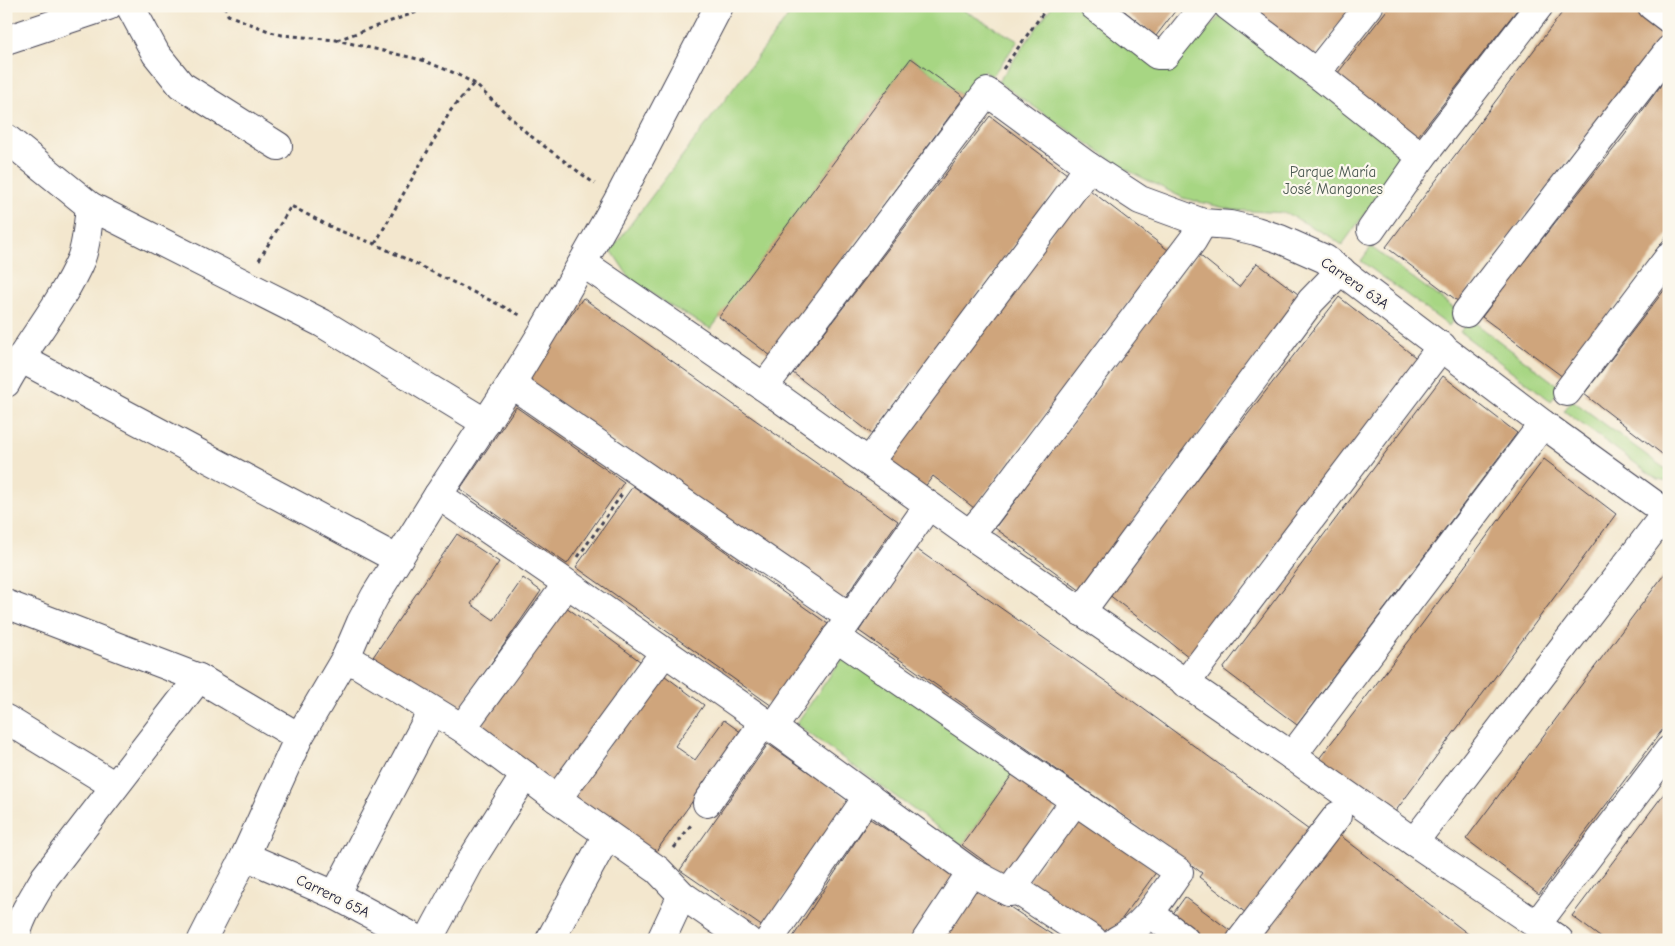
<svg xmlns="http://www.w3.org/2000/svg" width="1675" height="946" viewBox="0 0 1675 946" font-family="'Comic Neue',sans-serif">
<rect width="100%" height="100%" fill="#fbf7ec"/>
<filter id="ink" filterUnits="userSpaceOnUse"><feTurbulence type="fractalNoise" baseFrequency=".02" numOctaves="2"/><feDisplacementMap in="SourceGraphic" scale="10" xChannelSelector="R" yChannelSelector="G"/><feConvolveMatrix kernelMatrix="1 2 1 2 8 2 1 2 1" color-interpolation-filters="sRGB"/></filter>
<filter id="wash" filterUnits="userSpaceOnUse"><feTurbulence type="fractalNoise" baseFrequency=".0096" numOctaves="4" result="noise"/><feDisplacementMap in="SourceGraphic" scale="20" xChannelSelector="R" yChannelSelector="G"/><feGaussianBlur stdDeviation="1.12" result="paint"/><feColorMatrix in="noise" values="0 0 0 0 0 0 0 0 0 0 0 0 0 0 0 0 0 1.4 0 .05"/><feComposite in="paint" operator="in"/></filter>
<g filter="url(#wash)">
<rect width="100%" height="100%" fill="#f3e7ce"/>
<g fill="#a7d683" stroke="#647c5f">
<path d="M 796,6 L 956,6 L 1018,41 L 992,76 L 983,71 L 964,97 L 911,58 L 711,329 L 672,307 L 631,280 L 611,250 Z"/>
<path d="M 1052,6 L 1078,6 L 1161,65 L 1177,61 L 1220,16 L 1406,157 L 1342,245 L 1331,237 L 1286,213 L 1233,210 L 1183,198 L 1125,169 L 998,82 Z"/>
<path d="M 1371,247 L 1459,312 L 1449,326 L 1361,261 Z"/>
<path d="M 1470,319 L 1561,388 L 1551,401 L 1460,332 Z"/>
<path d="M 1572,400 L 1664,468 L 1669,468 L 1669,481 L 1657,479 L 1564,411 Z"/>
<path d="M 846,653 L 1014,772 L 962,845 L 796,724 Z"/>
</g>
<g id="blocks">
<g fill="#cfa57c">
<path d="M 1118,6 L 1179,6 L 1156,36 Z"/>
<path d="M 1244,6 L 1353,6 L 1311,60 Z"/>
<path d="M 1390,6 L 1520,6 L 1414,141 L 1334,78 Z"/>
<path d="M 1567,6 L 1631,6 L 1665,34 L 1459,302 L 1386,247 Z"/>
<path d="M 911,58 L 964,97 L 771,356 L 719,317 Z"/>
<path d="M 1669,74 L 1669,233 L 1563,377 L 1482,317 L 1511,278 L 1624,136 Z"/>
<path d="M 990,116 L 1067,174 L 872,434 L 793,373 Z"/>
<path d="M 1086,187 L 1168,250 L 974,508 L 933,476 L 924,488 L 883,457 Z"/>
<path d="M 1198,254 L 1239,287 L 1257,263 L 1302,297 L 1081,591 L 995,528 Z"/>
<path d="M 1669,284 L 1669,453 L 1666,457 L 1584,394 Z"/>
<path d="M 1339,297 L 1419,360 L 1189,657 L 1108,594 Z"/>
<path d="M 583,298 L 898,521 L 842,602 L 526,379 Z"/>
<path d="M 1443,376 L 1517,433 L 1297,725 L 1223,669 Z"/>
<path d="M 516,407 L 624,482 L 567,564 L 460,489 Z"/>
<path d="M 1544,459 L 1616,514 L 1392,816 L 1318,760 L 1422,624 Z"/>
<path d="M 633,486 L 828,624 L 772,706 L 576,567 Z"/>
<path d="M 457,534 L 499,562 L 471,604 L 494,620 L 523,578 L 541,591 L 454,717 L 371,660 Z"/>
<path d="M 915,548 L 1108,683 L 1309,830 L 1246,913 L 1199,877 L 1202,873 L 1177,854 L 859,631 Z"/>
<path d="M 1669,568 L 1669,721 L 1539,894 L 1466,839 Z"/>
<path d="M 562,604 L 644,664 L 554,788 L 472,728 Z"/>
<path d="M 661,673 L 704,705 L 675,746 L 695,760 L 724,720 L 742,733 L 652,857 L 571,797 Z"/>
<path d="M 768,744 L 851,801 L 763,927 L 680,870 Z"/>
<path d="M 1014,772 L 1058,804 L 1006,877 L 962,845 Z"/>
<path d="M 1669,787 L 1669,939 L 1604,940 L 1572,916 Z"/>
<path d="M 1078,813 L 1157,871 L 1107,939 L 1028,881 Z"/>
<path d="M 870,819 L 955,874 L 912,940 L 791,940 Z"/>
<path d="M 1337,833 L 1476,940 L 1257,940 Z"/>
<path d="M 975,884 L 1060,940 L 938,940 Z"/>
<path d="M 1185,897 L 1232,932 L 1226,940 L 1204,940 L 1172,915 Z"/>
</g>
</g>
</g>
<g filter="url(#ink)">
<use href="#blocks" fill-opacity="0" stroke="#414051" stroke-width="1"/>
<g fill="none" stroke-linecap="round" stroke-linejoin="round">
<g stroke="#414051" stroke-width="30">
<g id="street">
<path d="M 130,6 L 156,54 L 181,85 L 278,146"/>
<path d="M 1094,6 L 1157,55 L 1165,55 L 1204,6"/>
<path d="M 1228,6 L 1316,73 L 1422,157"/>
<path d="M 1652,6 L 1669,19"/>
<path d="M 6,40 L 108,6"/>
<path d="M 1316,73 L 1369,6"/>
<path d="M 6,138 L 90,206 L 322,323 L 486,423"/>
<path d="M 1371,230 L 1422,157 L 1539,6"/>
<path d="M 583,263 L 764,387 L 969,534 L 1292,756 L 1414,842 L 1559,940"/>
<path d="M 1466,313 L 1669,50"/>
<path d="M 20,358 L 397,559"/>
<path d="M 6,383 C 29,341 62,303 81,259 C 87,243 88,223 90,206"/>
<path d="M 511,384 L 850,617"/>
<path d="M 764,387 L 987,92 L 1088,166 L 1140,200 L 1203,223 L 1230,225 L 1256,231 L 1280,239 L 1325,259 L 1543,424 L 1669,515"/>
<path d="M 1567,392 L 1669,257"/>
<path d="M 869,462 L 1077,184 L 1088,166"/>
<path d="M 438,495 L 562,580 L 773,728 L 971,872 L 1009,892 L 1016,891 L 1023,894 L 1093,940"/>
<path d="M 969,534 L 986,515 L 1193,240 L 1203,223"/>
<path d="M 6,604 L 199,678 L 299,737"/>
<path d="M 1081,612 L 1311,301 L 1341,270"/>
<path d="M 836,637 L 1179,872 C 1161,897 1145,926 1117,940"/>
<path d="M 346,657 L 462,728 L 557,799 L 658,870 L 682,895 L 747,940"/>
<path d="M 1185,684 L 1442,346"/>
<path d="M 6,719 L 115,786"/>
<path d="M 462,728 L 567,584"/>
<path d="M 773,728 L 928,506"/>
<path d="M 1292,756 L 1543,424"/>
<path d="M 557,799 L 664,653"/>
<path d="M 707,803 L 764,722"/>
<path d="M 1414,842 L 1666,513"/>
<path d="M 245,856 L 335,895 L 419,940"/>
<path d="M 1009,892 L 1075,801"/>
<path d="M 335,895 L 432,711"/>
<path d="M 1150,913 L 1185,940"/>
<path d="M 1537,924 L 1669,750"/>
<path d="M 16,940 C 17,920 36,894 45,877 L 199,678"/>
<path d="M 202,940 L 245,856 L 299,737 L 346,657 L 361,622 L 375,596 L 438,495 L 511,384 L 545,328 L 617,202 L 719,6"/>
<path d="M 428,940 L 470,862 L 525,775"/>
<path d="M 550,940 L 607,835"/>
<path d="M 661,940 L 682,895"/>
<path d="M 769,940 L 868,796"/>
<path d="M 926,940 L 971,872"/>
<path d="M 1241,940 L 1337,816"/>
</g>
</g>
<g stroke="#414051" stroke-width="3" stroke-dasharray="4 4" stroke-linecap="butt">
<path d="M 225,6 L 228,15 L 271,32 L 282,35 L 336,40 L 422,60 L 452,72 L 474,83 L 528,134 L 595,184"/>
<path d="M 337,40 L 434,6"/>
<path d="M 1003,69 L 1048,6"/>
<path d="M 375,244 L 451,110 L 474,83"/>
<path d="M 259,260 L 291,206 L 335,229 L 375,244 L 520,315"/>
<path d="M 578,557 L 622,494"/>
<path d="M 674,848 L 691,825"/>
</g>
<use href="#street" stroke="#fff" stroke-width="28"/>
</g>
</g>
<g text-anchor="middle" stroke-width="4.5" stroke-linejoin="round" paint-order="stroke">
<g font-size="15" fill="#4a5851" stroke="#fbf7ec">
<text x="1333" y="177">Parque María<tspan x="1333" dy="17">José Mangones</tspan></text>
</g>
<g font-size="15" fill="#22223b" stroke="#fbf7ec">
<text transform="translate(1355 283) rotate(35)" y="5">Carrera 63A</text>
<text transform="translate(333 896) rotate(26)" y="5">Carrera 65A</text>
</g>
</g>
<rect width="1675" height="946" fill="none" stroke="#fbf7ec" stroke-width="25"/>
</svg>
